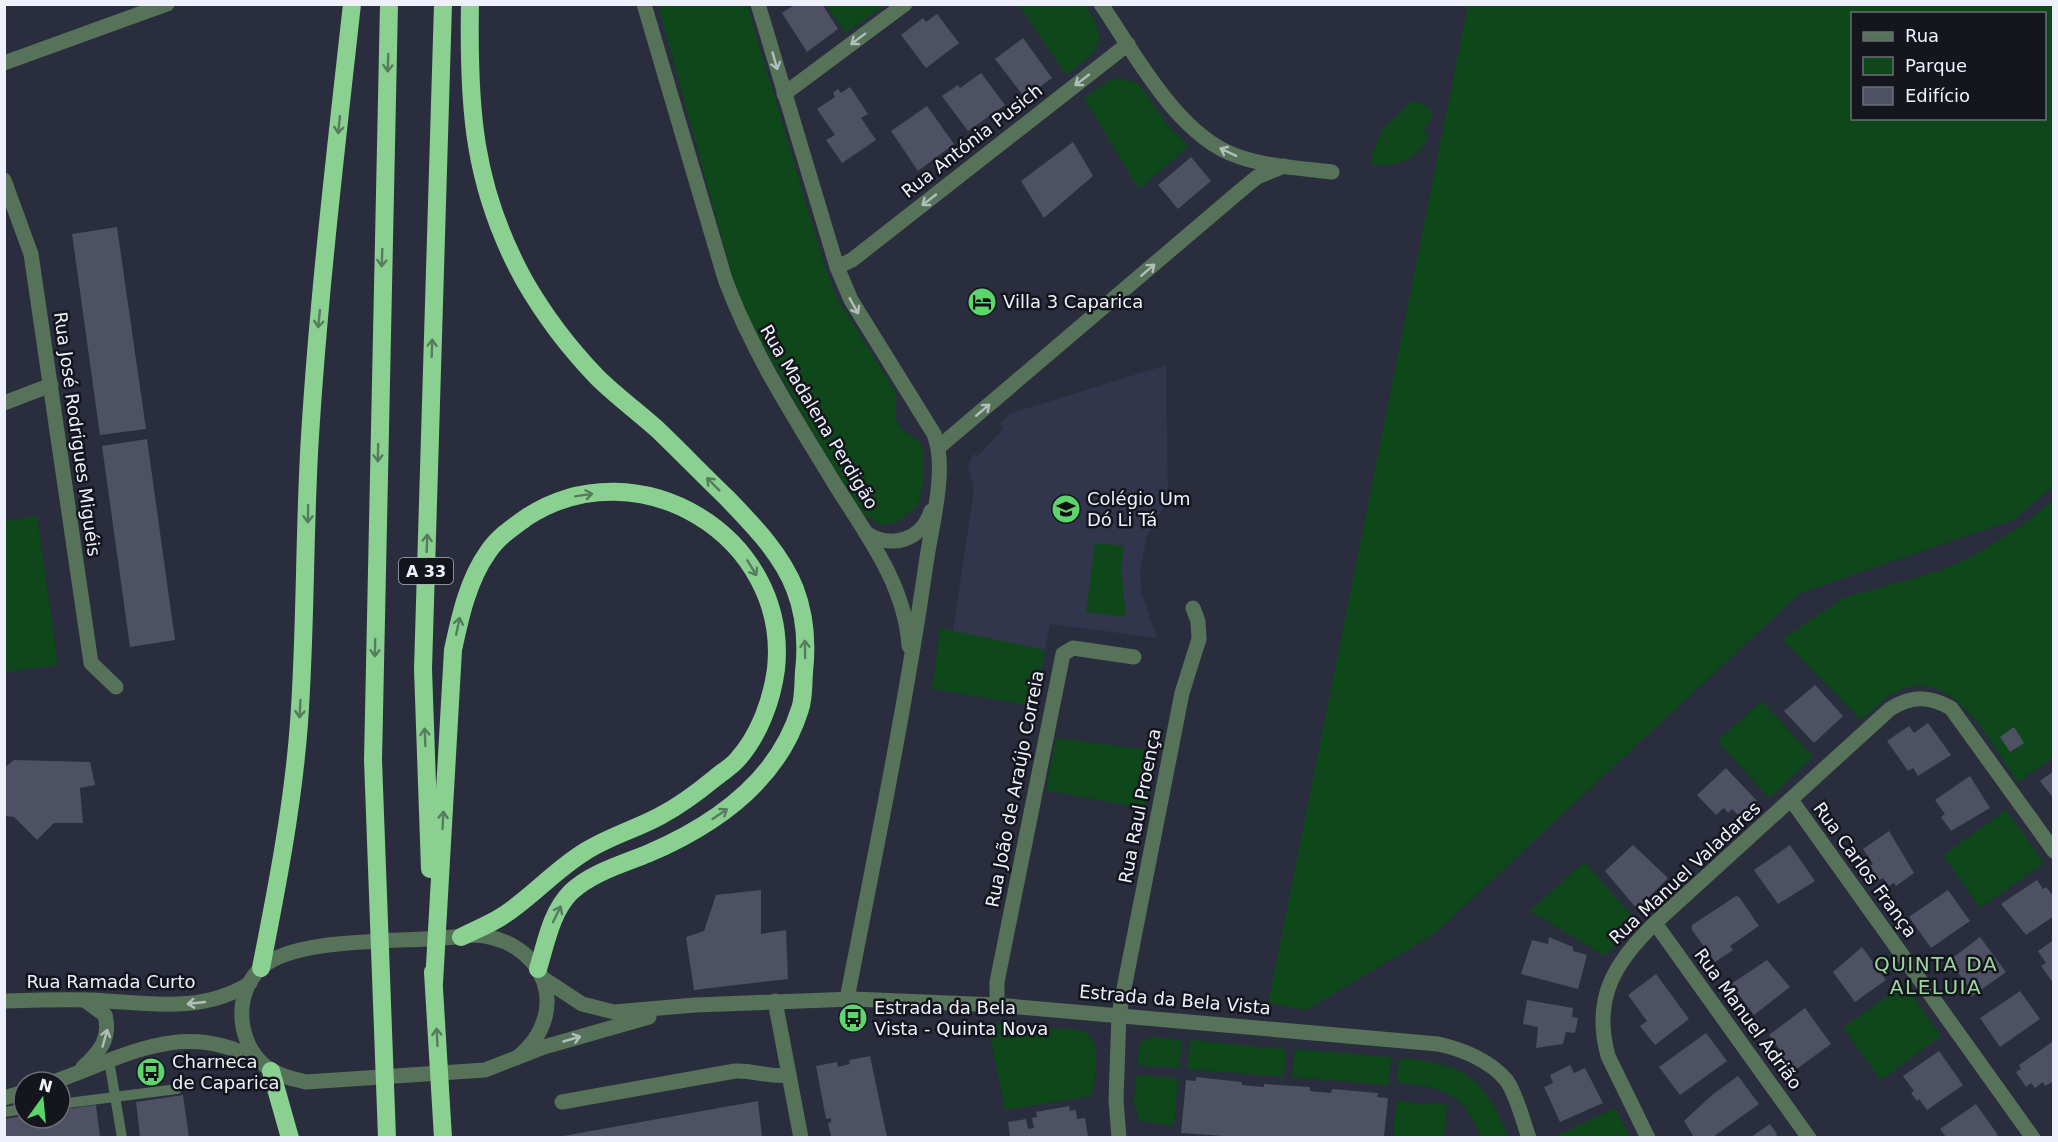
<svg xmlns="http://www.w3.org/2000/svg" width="2058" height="1142" viewBox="0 0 2058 1142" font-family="'DejaVu Sans',sans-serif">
<rect width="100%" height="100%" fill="#292d3d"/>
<path fill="#31364c" d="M 1166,365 L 1168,499 L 1147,536 L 1140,570 L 1141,591 L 1157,638 L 1050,624 L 1045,650 L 953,631 L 974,490 L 968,466 L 973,454 L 978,456 L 1003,429 L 1000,424 L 1009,414 Z"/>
<g fill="#0e4719" fill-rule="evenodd">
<path d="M 658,5 L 747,5 L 826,270 L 837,298 L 895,391 L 895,415 L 900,428 L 920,442 L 924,454 L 923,487 L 917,506 L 897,522 L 881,525 L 864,515 L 826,455 L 755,332 L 734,282 Z"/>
<path d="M 826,5 L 885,5 L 846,33 Z"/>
<path d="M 1019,5 L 1085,5 C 1111,43 1099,50 1066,75 Z"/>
<path d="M 1462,5 L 2053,5 L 2053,487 L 2013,520 L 1800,593 L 1434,934 L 1306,1010 L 1268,1003 L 1467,9 ZM 1852,14 L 2044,14 L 2044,118 L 1852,118 Z"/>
<path d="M 1120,78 L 1139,84 L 1169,127 L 1189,146 L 1139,189 L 1084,98 L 1109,80 Z"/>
<path d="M 1412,101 L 1421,103 L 1432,111 L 1432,116 L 1424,130 L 1428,139 C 1411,162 1400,166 1373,165 L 1371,158 L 1382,130 Z"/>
<path d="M 2053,500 L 2053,758 L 2018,782 C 1990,742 1949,656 1889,696 C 1879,703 1870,712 1861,720 L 1782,639 L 1845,597 L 1936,572 L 1973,556 L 2020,527 Z"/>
<path d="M 37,516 L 58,665 L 5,672 L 5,521 Z"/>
<path d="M 1095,543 L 1124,546 L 1121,568 L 1126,617 L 1086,612 Z"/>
<path d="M 940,628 L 1045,650 L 1035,706 L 932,689 Z"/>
<path d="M 1762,701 L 1813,757 L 1769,798 L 1717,741 Z"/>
<path d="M 1056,738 L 1156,751 L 1144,809 L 1046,790 Z"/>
<path d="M 2006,810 L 2044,863 L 1980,908 L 1943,855 Z"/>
<path d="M 1584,862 L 1636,920 L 1605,956 L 1530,911 Z"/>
<path d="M 1904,984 L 1941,1036 L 1881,1080 L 1843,1028 Z"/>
<path d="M 987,1023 L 1080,1030 C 1105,1040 1094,1073 1092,1096 L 1005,1110 Z"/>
<path d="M 1152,1037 L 1182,1040 L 1179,1068 L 1137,1065 L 1140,1044 Z"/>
<path d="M 1190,1040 L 1286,1049 L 1284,1077 L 1187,1069 Z"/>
<path d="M 1295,1049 L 1391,1057 L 1389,1085 L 1292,1077 Z"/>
<path d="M 1399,1058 C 1463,1063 1485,1077 1508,1137 L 1481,1137 C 1463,1092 1443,1087 1397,1083 Z"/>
<path d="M 1136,1075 L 1178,1078 L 1174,1126 L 1139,1121 L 1134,1103 Z"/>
<path d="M 1396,1101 L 1447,1105 L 1444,1137 L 1393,1137 Z"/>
<path d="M 1615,1108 L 1630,1137 L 1551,1137 L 1554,1137 Z"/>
</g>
<g fill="#4d5163">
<path d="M 796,4 L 822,4 L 838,29 L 807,52 L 782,13 Z"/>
<path d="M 937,14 L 959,43 L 926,68 L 901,35 L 923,18 L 926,22 Z"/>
<path d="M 1023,38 L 1052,78 L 1025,98 L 995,59 Z"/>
<path d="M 981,73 L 1005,105 L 968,131 L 942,96 L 958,85 L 960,88 Z"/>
<path d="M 850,87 L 868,114 L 861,118 L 876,140 L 842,163 L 826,140 L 835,135 L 817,109 L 835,97 L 833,93 L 838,89 L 841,93 Z"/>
<path d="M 927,106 L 954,144 L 918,171 L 891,131 Z"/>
<path d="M 1073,142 L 1093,176 L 1044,218 L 1021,181 Z"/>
<path d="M 1191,157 L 1211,181 L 1178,209 L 1158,185 Z"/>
<path d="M 117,227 L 146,429 L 100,435 L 72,234 Z"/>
<path d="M 147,439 L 175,640 L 130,647 L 102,446 Z"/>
<path d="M 1815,685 L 1843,716 L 1814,743 L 1784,711 Z"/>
<path d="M 1928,723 L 1951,755 L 1918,776 L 1913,768 L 1908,771 L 1887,741 L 1909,726 L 1914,733 Z"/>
<path d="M 2014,727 L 2024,743 L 2010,752 L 2000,737 Z"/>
<path d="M 14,760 L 90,762 L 95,785 L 80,788 L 83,823 L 54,823 L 37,840 L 14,817 L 4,816 L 4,768 Z"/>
<path d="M 1726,768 L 1757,801 L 1740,817 L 1732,809 L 1728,813 L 1724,808 L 1716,815 L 1697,795 Z"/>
<path d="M 2054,771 L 2054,799 L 2040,781 Z"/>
<path d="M 1970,776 L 1990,808 L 1951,831 L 1941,817 L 1945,814 L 1935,800 Z"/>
<path d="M 1889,831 L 1914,873 L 1896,886 L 1894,883 L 1889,886 L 1883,878 L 1879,880 L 1870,866 L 1873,864 L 1863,849 Z"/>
<path d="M 1633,845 L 1668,878 L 1637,909 L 1605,871 Z"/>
<path d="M 1790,845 L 1815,881 L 1778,904 L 1754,870 Z"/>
<path d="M 2037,880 L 2043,889 L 2046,887 L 2054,897 L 2054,916 L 2026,935 L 2001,904 Z"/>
<path d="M 761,890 L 761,934 L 786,930 L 788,979 L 694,990 L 686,937 L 704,931 L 716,895 Z"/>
<path d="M 1948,890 L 1970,921 L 1931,948 L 1909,917 Z"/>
<path d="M 1736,896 L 1739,897 L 1759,926 L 1730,946 L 1733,950 L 1715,962 L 1692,930 L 1692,925 Z"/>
<path d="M 1549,937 L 1573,947 L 1573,951 L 1587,955 L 1578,989 L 1521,974 L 1532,940 L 1548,944 Z"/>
<path d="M 1980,937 L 2006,972 L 1971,997 L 1965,989 L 1968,986 L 1953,966 L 1955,965 L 1951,959 Z"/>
<path d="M 2054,940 L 2054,984 L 2041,966 L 2046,963 L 2038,951 Z"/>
<path d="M 1862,947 L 1886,980 L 1855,1002 L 1833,972 Z"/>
<path d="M 1767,960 L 1790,987 L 1754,1015 L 1731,984 Z"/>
<path d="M 1656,974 L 1689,1019 L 1655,1045 L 1640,1026 L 1647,1021 L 1628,995 Z"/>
<path d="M 2020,991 L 2040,1019 L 2000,1047 L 1980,1018 Z"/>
<path d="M 1527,1000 L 1573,1008 L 1572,1017 L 1578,1018 L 1575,1033 L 1566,1032 L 1563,1044 L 1536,1048 L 1538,1027 L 1523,1024 Z"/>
<path d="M 1805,1008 L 1831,1044 L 1791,1073 L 1778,1055 L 1782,1052 L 1769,1035 Z"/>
<path d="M 1706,1033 L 1727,1061 L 1680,1095 L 1659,1067 Z"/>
<path d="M 2052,1042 L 2054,1084 L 2052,1082 L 2045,1086 L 2043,1082 L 2035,1088 L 2031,1083 L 2026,1087 L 2016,1072 L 2021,1069 L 2019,1065 Z"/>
<path d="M 1939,1051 L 1963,1085 L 1927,1110 L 1919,1099 L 1917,1101 L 1911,1093 L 1914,1091 L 1903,1076 Z"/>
<path d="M 870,1056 L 887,1137 L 831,1137 L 828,1123 L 831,1122 L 831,1118 L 826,1119 L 816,1066 L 837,1062 L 838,1067 L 850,1064 L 849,1060 Z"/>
<path d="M 1570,1065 L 1574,1073 L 1585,1068 L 1603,1103 L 1560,1122 L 1544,1087 L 1553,1083 L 1550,1075 Z"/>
<path d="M 1738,1076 L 1759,1104 L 1713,1137 L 1694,1137 L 1684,1121 L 1712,1095 Z"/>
<path d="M 1196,1077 L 1242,1082 L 1242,1085 L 1264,1087 L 1264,1084 L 1310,1087 L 1310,1091 L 1331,1093 L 1332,1089 L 1378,1093 L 1377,1097 L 1388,1098 L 1384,1137 L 1238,1137 L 1181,1133 L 1186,1080 L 1196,1081 Z"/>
<path d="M 183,1095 L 189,1137 L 140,1137 L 136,1102 Z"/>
<path d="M 758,1101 L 762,1137 L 563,1137 L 563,1136 Z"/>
<path d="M 1976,1104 L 1998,1135 L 1994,1137 L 1946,1137 L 1940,1129 Z"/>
<path d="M 96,1105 L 100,1137 L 4,1137 L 4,1119 L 24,1116 L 24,1118 L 60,1118 L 60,1110 Z"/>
<path d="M 1069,1106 L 1070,1111 L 1076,1110 L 1077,1119 L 1085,1118 L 1088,1137 L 1010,1137 L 1008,1122 L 1026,1119 L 1028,1129 L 1034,1128 L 1032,1118 L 1037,1117 L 1036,1112 Z"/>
<path d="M 1770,1124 L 1777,1134 L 1776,1137 L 1751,1137 Z"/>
</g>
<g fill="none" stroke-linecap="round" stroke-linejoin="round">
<g stroke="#567258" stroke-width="10">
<path d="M 109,1060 L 122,1138"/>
<path d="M 60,1104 L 177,1089"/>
<path d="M 4,1112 L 24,1109"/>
</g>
<g stroke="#567258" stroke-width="15">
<path d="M 644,4 L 725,279 C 752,352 793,415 833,481 C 865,533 905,583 909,646"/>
<path d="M 758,4 L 837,267 L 851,300 L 934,434 C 948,469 931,527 926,564 C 905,710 875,854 847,999"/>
<path d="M 1101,4 C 1135,54 1178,136 1237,156 C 1267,167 1301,168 1332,172"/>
<path d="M 4,63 L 167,4"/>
<path d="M 784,94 L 905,4"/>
<path d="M 4,180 L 31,254 L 91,663 L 116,687"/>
<path d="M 837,267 L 852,260 L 1128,44"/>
<path d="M 4,403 L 51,385"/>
<path d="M 939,447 L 1240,191 L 1257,177 L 1284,166"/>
<path d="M 866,533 C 890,549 922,541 931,511"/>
<path d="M 1792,801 L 2033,1138"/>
<path d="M 1655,923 L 1809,1138"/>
<path d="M 775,1001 L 801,1138"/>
<path d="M 997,1005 L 997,982 L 1063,654 L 1073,648 L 1134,657"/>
<path d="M 562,1102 L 735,1071 C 754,1070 770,1078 789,1075"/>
<path d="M 1119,1138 L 1116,1100 L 1119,1014 L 1182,693 L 1199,639 L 1198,621 L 1193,608"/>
<path d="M 1648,1138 L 1608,1056 C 1592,998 1615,962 1655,923 L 1890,709 C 1912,695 1929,696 1951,708 L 2054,851"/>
</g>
<g stroke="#567258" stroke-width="15">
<path d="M 544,979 L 582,1004 L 614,1012 L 695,1005 L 853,999 L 997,1005 L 1438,1044 C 1462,1049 1491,1061 1507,1081 C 1517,1096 1523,1121 1529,1138"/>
<path d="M 4,1001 C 34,1000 63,999 92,1000 C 146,1003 203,1014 250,983"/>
<path d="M 517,1058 C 575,1011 543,937 472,935 C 419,944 300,934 262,967 C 231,994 237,1049 271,1070 C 282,1077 293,1079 306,1082 L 485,1070 L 544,1047 L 649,1017"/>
<path d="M 83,1067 C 100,1052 111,1038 105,1015 L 87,1002"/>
<path d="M 53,1082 C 125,1057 183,1018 257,1060"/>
<path d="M 4,1098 L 24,1092"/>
</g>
<g stroke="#8ad090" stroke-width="18">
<path d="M 470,4 C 468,108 473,187 524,280 C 544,315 570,349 597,377 C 616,396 637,411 657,429 C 680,451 703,475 726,497 C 752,524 781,553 795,589 C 805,615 807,645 804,672 C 803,684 804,698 800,709 C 778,781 713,826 647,854 C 622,864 591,873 571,892 C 551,912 546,943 538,969"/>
<path d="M 430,869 L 423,669 L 443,4"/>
<path d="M 261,968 C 277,887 293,805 299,723 C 306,627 304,531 310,436 C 319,292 336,148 352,4"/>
<path d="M 433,972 L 443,1138"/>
<path d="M 434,983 L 453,650 C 460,617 468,580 488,552 C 498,537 513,527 527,517 C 638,445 790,536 776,669 C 772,700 759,736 737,760 C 731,767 722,772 715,778 C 698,792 679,806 660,816 C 636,829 610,836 586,851 C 556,869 533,896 504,915 C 491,924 475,930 461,937"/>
<path d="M 271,1071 L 290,1138"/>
<path d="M 387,1138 L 373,760 L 389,4"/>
</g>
</g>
<defs><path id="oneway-shaft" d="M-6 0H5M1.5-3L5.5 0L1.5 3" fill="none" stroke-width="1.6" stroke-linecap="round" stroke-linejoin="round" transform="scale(1.5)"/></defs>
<g stroke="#b1beba">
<use href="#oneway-shaft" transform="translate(858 39) rotate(143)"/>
<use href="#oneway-shaft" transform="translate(775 61) rotate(74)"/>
<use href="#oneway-shaft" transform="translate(1082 80) rotate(142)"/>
<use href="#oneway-shaft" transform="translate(1228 152) rotate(-154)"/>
<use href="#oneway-shaft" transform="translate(929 200) rotate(142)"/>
<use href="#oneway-shaft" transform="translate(1148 270) rotate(-41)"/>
<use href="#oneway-shaft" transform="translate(854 306) rotate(61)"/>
<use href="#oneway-shaft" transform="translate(983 410) rotate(-40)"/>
<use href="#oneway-shaft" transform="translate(196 1003) rotate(174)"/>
<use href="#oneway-shaft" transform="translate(105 1038) rotate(-74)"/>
<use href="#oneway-shaft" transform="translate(572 1039) rotate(-16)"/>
</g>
<g stroke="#557c5c">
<use href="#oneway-shaft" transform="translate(388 63) rotate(92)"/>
<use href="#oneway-shaft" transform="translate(339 125) rotate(96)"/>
<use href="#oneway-shaft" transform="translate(382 258) rotate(92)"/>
<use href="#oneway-shaft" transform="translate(319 319) rotate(96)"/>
<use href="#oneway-shaft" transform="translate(432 348) rotate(-88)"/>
<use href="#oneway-shaft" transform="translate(378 453) rotate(91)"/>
<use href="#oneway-shaft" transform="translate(713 484) rotate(-135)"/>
<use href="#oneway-shaft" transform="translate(584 495) rotate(-9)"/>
<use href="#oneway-shaft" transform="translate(308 514) rotate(91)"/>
<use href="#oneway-shaft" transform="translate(427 543) rotate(-88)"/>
<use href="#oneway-shaft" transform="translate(752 568) rotate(59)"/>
<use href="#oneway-shaft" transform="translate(458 626) rotate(-78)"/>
<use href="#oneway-shaft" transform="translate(375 648) rotate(91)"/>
<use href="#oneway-shaft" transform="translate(805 649) rotate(-91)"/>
<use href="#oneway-shaft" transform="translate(300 709) rotate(93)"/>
<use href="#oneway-shaft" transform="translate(425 737) rotate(-92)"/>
<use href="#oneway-shaft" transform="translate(720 814) rotate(-34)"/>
<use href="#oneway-shaft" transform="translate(443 820) rotate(-87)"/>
<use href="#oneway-shaft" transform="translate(557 914) rotate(-64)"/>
<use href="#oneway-shaft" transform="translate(437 1037) rotate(-93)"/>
</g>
<defs>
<g id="hotel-disc" transform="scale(1.5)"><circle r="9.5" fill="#5cd56d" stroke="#14151d"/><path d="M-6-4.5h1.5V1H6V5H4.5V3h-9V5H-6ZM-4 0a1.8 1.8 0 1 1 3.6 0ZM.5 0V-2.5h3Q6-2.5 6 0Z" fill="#111"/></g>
<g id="school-disc" transform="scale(1.5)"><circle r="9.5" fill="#5cd56d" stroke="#14151d"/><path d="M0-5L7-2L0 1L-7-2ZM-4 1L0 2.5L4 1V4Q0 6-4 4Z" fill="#111"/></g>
<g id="bus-disc" transform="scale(1.5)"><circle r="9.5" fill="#5cd56d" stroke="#14151d"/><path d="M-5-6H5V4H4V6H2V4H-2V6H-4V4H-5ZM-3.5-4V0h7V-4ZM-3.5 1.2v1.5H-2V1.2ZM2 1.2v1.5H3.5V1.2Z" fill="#111"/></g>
</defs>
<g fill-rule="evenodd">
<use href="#hotel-disc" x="982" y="302"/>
<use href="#school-disc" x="1066" y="509"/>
<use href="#bus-disc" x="853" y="1018"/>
<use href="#bus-disc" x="151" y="1072"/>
</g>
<g text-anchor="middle" stroke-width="5" stroke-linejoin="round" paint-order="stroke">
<rect fill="#14151d" stroke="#adafb9" stroke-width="1.5" x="399" y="558" width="54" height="26" rx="4.5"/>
<g font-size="16" font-weight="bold" fill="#eef1fc">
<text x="426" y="577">A 33</text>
</g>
<g font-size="18" fill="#eef1fc" stroke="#14151d">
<text transform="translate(972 141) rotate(-38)" y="6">Rua Antónia Pusich</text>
<text transform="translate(819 417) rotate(59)" y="6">Rua Madalena Perdigão</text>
<text transform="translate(77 434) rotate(82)" y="6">Rua José Rodrigues Miguéis</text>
<text transform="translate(1015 789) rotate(-79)" y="6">Rua João de Araújo Correia</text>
<text transform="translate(1140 806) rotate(-79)" y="6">Rua Raul Proença</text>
<text transform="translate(1865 870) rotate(54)" y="6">Rua Carlos França</text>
<text transform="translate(1685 873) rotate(-43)" y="6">Rua Manuel Valadares</text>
<text x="111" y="988">Rua Ramada Curto</text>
<text transform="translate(1175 1000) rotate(5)" y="6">Estrada da Bela Vista</text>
<text transform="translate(1748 1019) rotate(54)" y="6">Rua Manuel Adrião</text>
</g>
<g font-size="18" fill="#eef1fc" stroke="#14151d" text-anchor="start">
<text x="1003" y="308">Villa 3 Caparica</text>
<text x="1087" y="505">Colégio Um<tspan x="1087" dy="21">Dó Li Tá</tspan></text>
<text x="874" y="1014">Estrada da Bela<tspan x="874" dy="21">Vista - Quinta Nova</tspan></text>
<text x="172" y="1068">Charneca<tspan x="172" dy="21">de Caparica</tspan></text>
</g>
<g font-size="20" letter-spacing="1.5" fill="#9ad69e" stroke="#14151d">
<text x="1936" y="971">QUINTA DA<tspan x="1936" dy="23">ALELUIA</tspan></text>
</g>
</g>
<rect width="2058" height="1142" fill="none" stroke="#eef1fc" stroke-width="12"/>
<rect x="1851" y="12" width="195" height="108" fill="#14151d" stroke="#6b6d76" stroke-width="1.5"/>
<rect x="1863" y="32" width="30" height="9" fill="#567258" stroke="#6b6d76" stroke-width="1.5"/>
<text x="1905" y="42" font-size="18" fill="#eef1fc">Rua</text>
<rect x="1863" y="57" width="30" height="18" fill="#0e4719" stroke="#6b6d76" stroke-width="1.5"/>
<text x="1905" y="72" font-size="18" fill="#eef1fc">Parque</text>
<rect x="1863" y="87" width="30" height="18" fill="#4d5163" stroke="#6b6d76" stroke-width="1.5"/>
<text x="1905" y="102" font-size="18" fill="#eef1fc">Edifício</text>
<g transform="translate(42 1100) rotate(15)"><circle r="28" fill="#14151d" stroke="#6b6d76" stroke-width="1.5"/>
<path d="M0-4.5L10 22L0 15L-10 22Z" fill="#5cd56d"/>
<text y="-9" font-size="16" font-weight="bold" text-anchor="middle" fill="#eef1fc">N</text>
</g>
</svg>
